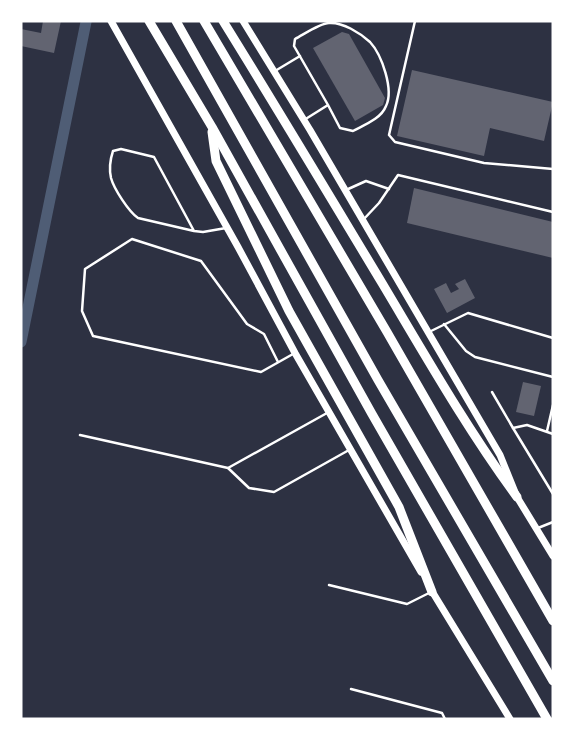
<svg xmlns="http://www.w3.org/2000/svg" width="574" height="740" viewBox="0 0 574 740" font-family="Quicksand,sans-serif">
<rect width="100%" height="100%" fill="#2d3142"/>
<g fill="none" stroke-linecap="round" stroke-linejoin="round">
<path stroke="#4f5d75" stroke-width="11" d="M 21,342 L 86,22"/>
</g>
<g fill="#626471">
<path d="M 43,21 L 61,21 L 54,53 L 21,46 L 21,29 L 41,33 Z"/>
<path d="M 342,32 L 349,34 L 385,98 L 383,105 L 355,121 L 313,48 Z"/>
<path d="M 412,70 L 553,102 L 544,141 L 490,128 L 484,156 L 397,136 Z"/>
<path d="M 414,188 L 553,222 L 553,258 L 407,223 Z"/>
<path d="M 465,279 L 475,298 L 447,313 L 434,289 L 446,283 L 451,293 L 459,289 L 455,284 Z"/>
<path d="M 523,382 L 541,386 L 534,416 L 516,412 Z"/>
</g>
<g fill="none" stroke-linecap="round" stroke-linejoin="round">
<g stroke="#fff" stroke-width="2.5">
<path d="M 415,21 L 389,135 L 395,142 L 484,163 L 553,169"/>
<path d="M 275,71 L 300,56"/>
<path d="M 304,120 L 328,105 L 340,128 L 353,131 C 364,125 381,119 386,106 C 394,90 382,55 370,42 C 360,33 343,22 329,23 C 320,23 303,35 295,39 L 294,46 L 328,105"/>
<path d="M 346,190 L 366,181 L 389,189"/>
<path d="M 363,220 L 379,203 L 398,175 L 553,212"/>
<path d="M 194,231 L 154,157 L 121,149 L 113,151 C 110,160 109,169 111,178 C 114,189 129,212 138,218 L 194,231 L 203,232 L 226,228"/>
<path d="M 444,324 L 466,351 L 475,357 L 553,377"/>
<path d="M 429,332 L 468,313 L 553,338"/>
<path d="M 278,362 L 264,334 L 247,324 L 201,261 L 132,239 L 85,269 L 82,311 L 93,336 L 261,372 L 293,354"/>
<path d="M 492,392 L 513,428"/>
<path d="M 547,431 L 553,405"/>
<path d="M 553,434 L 527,425 L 513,428 L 553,494"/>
<path d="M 80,435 L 228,468 L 249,488 L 274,492 L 349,450"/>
<path d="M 228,468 L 327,413"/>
<path d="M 538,528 L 553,522"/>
<path d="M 329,585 L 407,604 L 431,592"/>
<path d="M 351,689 L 442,713 L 445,719"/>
</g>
<g stroke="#fff" stroke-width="7">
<path d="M 111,21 L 238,247 L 295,353 L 421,572"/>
<path d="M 243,21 L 310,130 L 500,455 L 517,497 L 553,556"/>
<path d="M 430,588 L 510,719"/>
</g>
<g stroke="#fff" stroke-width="9">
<path d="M 149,21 L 212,127 L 372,414 L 547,719"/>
<path d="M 176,21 L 378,380 L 553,681"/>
<path d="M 204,21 L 387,332 L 553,621"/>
<path d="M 223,21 C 277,108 329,195 382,283 C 425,355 467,429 517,497"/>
<path d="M 212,132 L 216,161 L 289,311 L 399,507 L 432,592"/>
</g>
</g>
<rect width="574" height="740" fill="none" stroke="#ffffff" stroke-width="45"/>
</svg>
